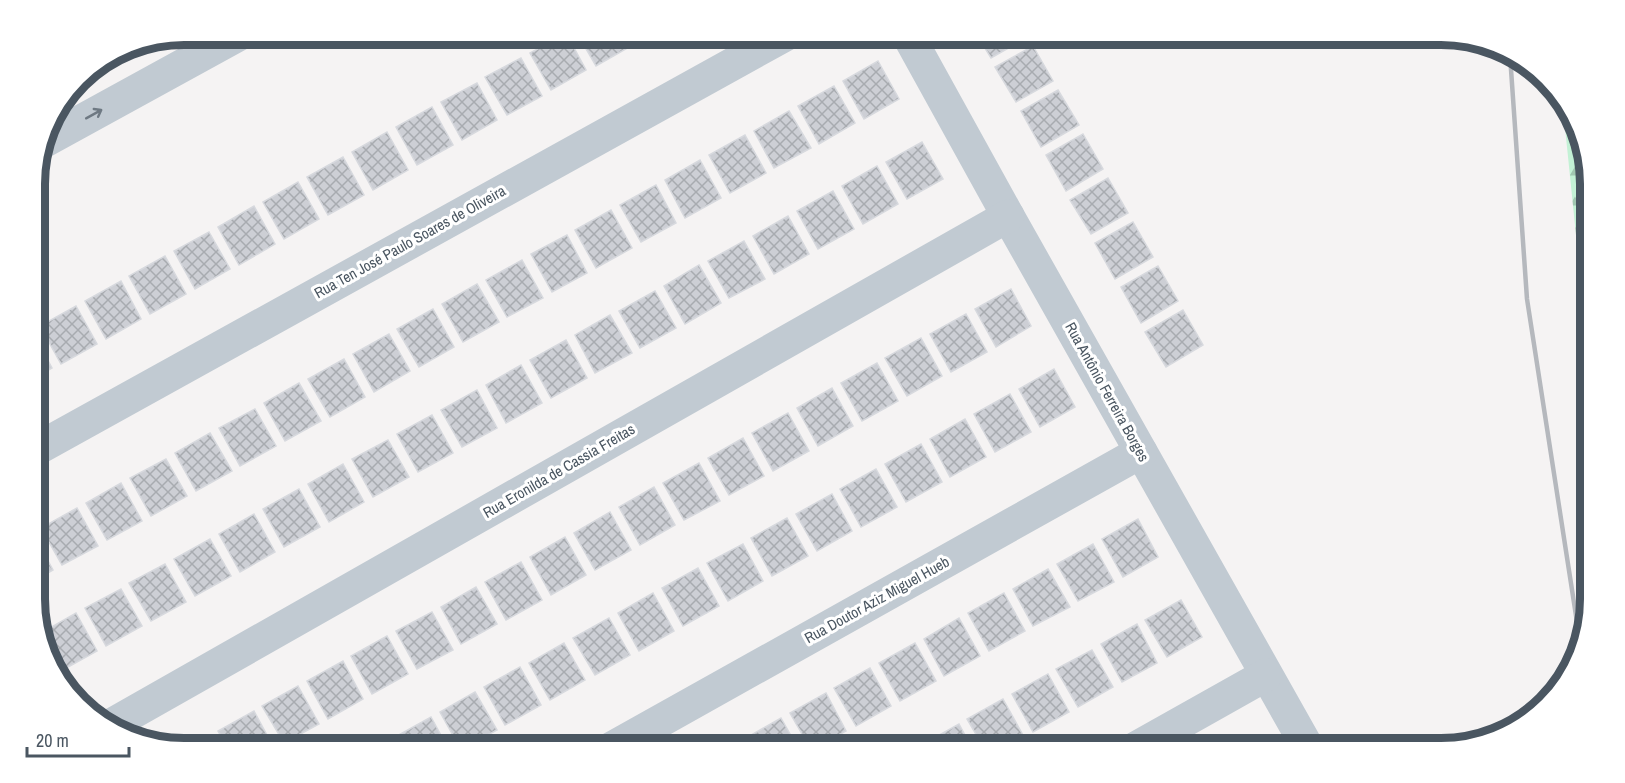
<svg xmlns="http://www.w3.org/2000/svg" width="1625" height="783" viewBox="0 0 1625 783" font-family="'Archivo Narrow',sans-serif">
<defs>
<pattern id="forest-firs" width="22" height="20" patternUnits="userSpaceOnUse" patternTransform="scale(1.5)"><rect width="22" height="20" fill="#c3f1d5"/><path d="M5 1l3.5 6h-7zM16 11l3.5 6h-7z" fill="#a0c6b0"/></pattern>
<pattern id="building-cross-hatch" width="8" height="8" patternUnits="userSpaceOnUse" patternTransform="scale(1.5)"><rect width="8" height="8" fill="#cdcfd5"/><path d="M0 0l8 8M0 8l8-8" fill="none" stroke="#a8abb0"/></pattern>
</defs>
<rect width="100%" height="100%" fill="#f5f3f3"/>
<path fill="url(#forest-firs)" d="M 1562,98 L 1589,164 L 1590,372 Z"/>
<g fill="url(#building-cross-hatch)" stroke="#d7d9de" stroke-width="1.5">
<path d="M 563,35 L 567,35 L 586,70 L 551,90 L 530,53 Z"/>
<path d="M 578,35 L 625,35 L 631,46 L 596,66 Z"/>
<path d="M 636,35 L 652,35 L 640,41 Z"/>
<path d="M 977,35 L 1027,35 L 1028,37 L 991,58 Z"/>
<path d="M 1033,46 L 1053,81 L 1016,102 L 995,67 Z"/>
<path d="M 521,58 L 542,96 L 507,115 L 485,77 Z"/>
<path d="M 878,61 L 899,99 L 864,119 L 843,81 Z"/>
<path d="M 477,83 L 497,120 L 462,140 L 441,102 Z"/>
<path d="M 834,86 L 855,123 L 819,144 L 798,106 Z"/>
<path d="M 1058,90 L 1079,125 L 1041,147 L 1021,111 Z"/>
<path d="M 432,107 L 453,145 L 417,165 L 396,127 Z"/>
<path d="M 789,111 L 811,148 L 774,168 L 754,131 Z"/>
<path d="M 387,132 L 408,170 L 373,190 L 352,152 Z"/>
<path d="M 1083,134 L 1103,169 L 1066,191 L 1046,155 Z"/>
<path d="M 745,135 L 766,173 L 730,193 L 709,155 Z"/>
<path d="M 922,142 L 943,179 L 907,199 L 886,162 Z"/>
<path d="M 343,157 L 364,195 L 328,215 L 307,177 Z"/>
<path d="M 700,160 L 721,198 L 685,218 L 665,180 Z"/>
<path d="M 877,166 L 898,204 L 863,224 L 842,186 Z"/>
<path d="M 1108,178 L 1128,213 L 1091,234 L 1070,200 Z"/>
<path d="M 298,182 L 319,219 L 284,239 L 263,202 Z"/>
<path d="M 656,185 L 676,223 L 641,242 L 620,205 Z"/>
<path d="M 833,191 L 854,229 L 818,249 L 797,211 Z"/>
<path d="M 254,206 L 275,244 L 239,265 L 218,227 Z"/>
<path d="M 611,210 L 632,248 L 596,268 L 575,230 Z"/>
<path d="M 788,216 L 809,254 L 774,274 L 753,236 Z"/>
<path d="M 1133,222 L 1153,257 L 1115,279 L 1095,243 Z"/>
<path d="M 209,232 L 230,269 L 195,289 L 174,251 Z"/>
<path d="M 567,235 L 587,273 L 552,292 L 531,254 Z"/>
<path d="M 744,241 L 765,279 L 729,298 L 708,261 Z"/>
<path d="M 165,256 L 186,294 L 150,314 L 129,276 Z"/>
<path d="M 522,260 L 543,298 L 507,317 L 486,280 Z"/>
<path d="M 699,265 L 721,303 L 685,324 L 664,286 Z"/>
<path d="M 1158,266 L 1178,301 L 1141,323 L 1121,287 Z"/>
<path d="M 121,281 L 141,319 L 106,339 L 85,301 Z"/>
<path d="M 477,284 L 499,322 L 463,342 L 442,304 Z"/>
<path d="M 1011,289 L 1031,326 L 996,347 L 975,309 Z"/>
<path d="M 655,291 L 676,328 L 640,348 L 619,311 Z"/>
<path d="M 76,306 L 97,344 L 61,364 L 40,326 Z"/>
<path d="M 433,309 L 454,347 L 419,367 L 397,329 Z"/>
<path d="M 1183,310 L 1203,345 L 1166,367 L 1145,332 Z"/>
<path d="M 966,314 L 987,352 L 951,372 L 930,334 Z"/>
<path d="M 610,315 L 632,353 L 595,373 L 575,335 Z"/>
<path d="M 389,334 L 410,371 L 374,392 L 353,354 Z"/>
<path d="M 35,337 L 52,368 L 35,378 Z"/>
<path d="M 921,338 L 942,376 L 907,396 L 885,358 Z"/>
<path d="M 566,340 L 587,378 L 551,398 L 530,360 Z"/>
<path d="M 344,359 L 365,397 L 330,417 L 308,379 Z"/>
<path d="M 877,363 L 898,401 L 862,421 L 841,383 Z"/>
<path d="M 521,365 L 542,403 L 506,423 L 486,385 Z"/>
<path d="M 1054,369 L 1075,407 L 1040,427 L 1019,389 Z"/>
<path d="M 299,383 L 321,421 L 285,441 L 264,403 Z"/>
<path d="M 832,388 L 853,426 L 818,446 L 797,408 Z"/>
<path d="M 477,390 L 497,428 L 462,447 L 441,410 Z"/>
<path d="M 1010,394 L 1031,432 L 995,452 L 974,414 Z"/>
<path d="M 255,409 L 276,446 L 240,466 L 219,428 Z"/>
<path d="M 788,413 L 809,451 L 773,471 L 752,433 Z"/>
<path d="M 432,415 L 453,453 L 418,472 L 397,434 Z"/>
<path d="M 965,419 L 986,457 L 950,477 L 930,439 Z"/>
<path d="M 210,433 L 232,471 L 196,491 L 175,453 Z"/>
<path d="M 743,438 L 764,476 L 729,495 L 708,458 Z"/>
<path d="M 388,440 L 409,477 L 373,497 L 352,459 Z"/>
<path d="M 921,444 L 942,482 L 906,502 L 885,464 Z"/>
<path d="M 166,459 L 187,496 L 151,516 L 130,478 Z"/>
<path d="M 699,463 L 720,501 L 684,520 L 663,483 Z"/>
<path d="M 343,464 L 364,502 L 329,522 L 308,484 Z"/>
<path d="M 876,469 L 897,507 L 861,527 L 840,489 Z"/>
<path d="M 121,483 L 142,521 L 107,540 L 86,503 Z"/>
<path d="M 654,487 L 675,525 L 640,545 L 619,507 Z"/>
<path d="M 299,489 L 320,527 L 284,547 L 263,509 Z"/>
<path d="M 832,494 L 852,531 L 817,551 L 796,514 Z"/>
<path d="M 77,508 L 98,546 L 62,565 L 41,528 Z"/>
<path d="M 610,512 L 631,550 L 595,570 L 574,533 Z"/>
<path d="M 254,514 L 275,552 L 240,572 L 219,534 Z"/>
<path d="M 787,518 L 808,556 L 772,576 L 751,538 Z"/>
<path d="M 1138,519 L 1158,557 L 1123,577 L 1102,539 Z"/>
<path d="M 565,537 L 586,575 L 551,595 L 530,557 Z"/>
<path d="M 36,539 L 53,570 L 36,580 Z"/>
<path d="M 210,539 L 231,576 L 195,596 L 174,559 Z"/>
<path d="M 743,544 L 763,581 L 728,601 L 707,563 Z"/>
<path d="M 1093,544 L 1114,582 L 1078,601 L 1057,564 Z"/>
<path d="M 521,562 L 542,600 L 506,620 L 485,582 Z"/>
<path d="M 165,564 L 186,602 L 151,621 L 129,583 Z"/>
<path d="M 698,568 L 719,606 L 683,626 L 662,588 Z"/>
<path d="M 1048,569 L 1070,607 L 1033,626 L 1013,589 Z"/>
<path d="M 476,587 L 497,624 L 461,644 L 441,607 Z"/>
<path d="M 121,589 L 142,626 L 106,646 L 85,608 Z"/>
<path d="M 653,593 L 674,631 L 639,651 L 618,613 Z"/>
<path d="M 1004,593 L 1025,631 L 989,651 L 968,613 Z"/>
<path d="M 1181,600 L 1202,637 L 1167,657 L 1145,620 Z"/>
<path d="M 432,612 L 453,650 L 417,669 L 396,631 Z"/>
<path d="M 76,613 L 97,651 L 61,671 L 41,633 Z"/>
<path d="M 609,618 L 630,655 L 595,675 L 573,638 Z"/>
<path d="M 959,618 L 980,656 L 944,676 L 924,639 Z"/>
<path d="M 1137,624 L 1157,663 L 1122,682 L 1101,644 Z"/>
<path d="M 387,636 L 408,674 L 372,694 L 351,656 Z"/>
<path d="M 564,643 L 585,680 L 550,700 L 529,663 Z"/>
<path d="M 915,643 L 936,681 L 900,701 L 879,663 Z"/>
<path d="M 1092,650 L 1113,687 L 1078,707 L 1056,669 Z"/>
<path d="M 343,661 L 363,699 L 328,719 L 307,681 Z"/>
<path d="M 520,667 L 541,705 L 505,725 L 484,687 Z"/>
<path d="M 870,668 L 891,706 L 856,726 L 834,688 Z"/>
<path d="M 1048,674 L 1069,712 L 1033,732 L 1012,694 Z"/>
<path d="M 298,686 L 319,724 L 284,743 L 262,706 Z"/>
<path d="M 475,692 L 497,730 L 464,748 L 460,748 L 440,712 Z"/>
<path d="M 826,693 L 846,731 L 815,748 L 810,748 L 790,713 Z"/>
<path d="M 1003,699 L 1024,737 L 1004,748 L 984,748 L 967,719 Z"/>
<path d="M 254,711 L 274,748 L 228,748 L 218,731 Z"/>
<path d="M 431,717 L 448,748 L 402,748 L 395,737 Z"/>
<path d="M 781,718 L 798,748 L 752,748 L 746,738 Z"/>
<path d="M 959,724 L 972,748 L 925,748 L 923,744 Z"/>
<path d="M 209,736 L 216,748 L 187,748 Z"/>
<path d="M 386,742 L 390,748 L 375,748 Z"/>
<path d="M 737,742 L 740,748 L 726,748 Z"/>
</g>
<g fill="none" stroke-linecap="round" stroke-linejoin="round">
<g stroke="#c1cad2" stroke-width="33">
<path d="M 908,35 L 1008,216 L 1308,748"/>
<path d="M 43,142 L 238,35"/>
<path d="M 35,450 L 785,35"/>
<path d="M 111,725 L 1008,216"/>
<path d="M 612,748 L 1141,452"/>
<path d="M 1136,748 L 1266,675"/>
</g>
<path stroke="#b5b8bd" stroke-width="4.5" d="M 1510,55 L 1527,299 L 1581,648"/>
</g>
<defs><path id="oneway-shaft" d="M-6 0H5M1.5-3L5.5 0L1.5 3" fill="none" stroke-width="1.6" stroke-linecap="round" stroke-linejoin="round" transform="scale(1.5)"/></defs>
<use stroke="#6e7983" href="#oneway-shaft" transform="translate(94 114) rotate(-29)"/>
<g text-anchor="middle" stroke-width="6" stroke-linejoin="round" paint-order="stroke">
<g font-size="15" fill="#4a5661" stroke="#fff">
<text transform="translate(410 242) rotate(-29)" y="5">Rua Ten José Paulo Soares de Oliveira</text>
<text transform="translate(1107 392) rotate(61)" y="5">Rua Antônio Ferreira Borges</text>
<text transform="translate(559 471) rotate(-30)" y="5">Rua Eronilda de Cassia Freitas</text>
<text transform="translate(877 600) rotate(-29)" y="5">Rua Doutor Aziz Miguel Hueb</text>
</g>
</g>
<path d="M0 0H1625V783H0ZM184 45H1441A139 139 0 0 1 1580 184V599A139 139 0 0 1 1441 738H184A139 139 0 0 1 45 599V184A139 139 0 0 1 184 45Z" fill="#fff" fill-rule="evenodd"/>
<path fill="none" stroke="#4a5661" stroke-width="8" d="M184 45H1441A139 139 0 0 1 1580 184V599A139 139 0 0 1 1441 738H184A139 139 0 0 1 45 599V184A139 139 0 0 1 184 45Z"/>
<path d="M27 747v9h102v-9" fill="none" stroke="#4a5661" stroke-width="3"/>
<text x="36" y="747" font-size="18" fill="#4a5661" stroke="#ffffff" stroke-width="4.5" paint-order="stroke">20 m</text>
</svg>
